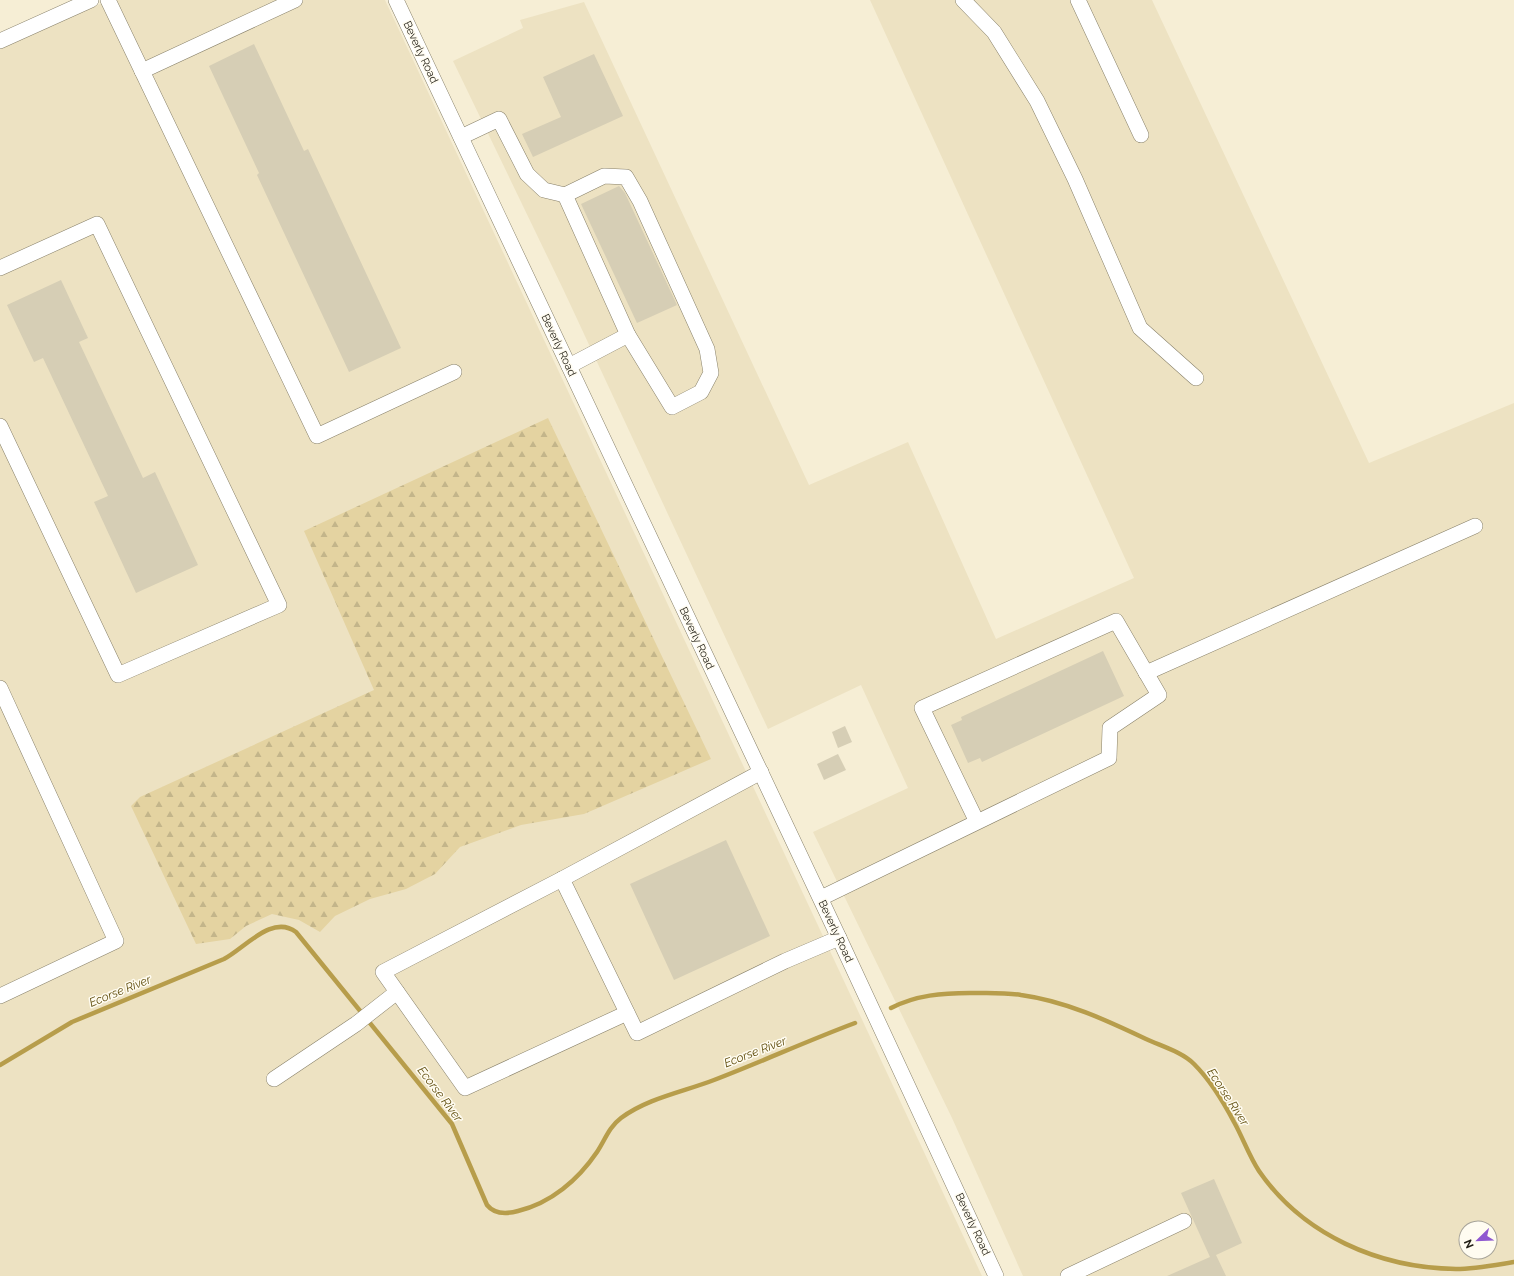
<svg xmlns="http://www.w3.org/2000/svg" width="1514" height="1276" viewBox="0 0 1514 1276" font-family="Raleway,sans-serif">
<defs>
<pattern id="forest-firs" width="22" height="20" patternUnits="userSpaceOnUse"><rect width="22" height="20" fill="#e4d3a1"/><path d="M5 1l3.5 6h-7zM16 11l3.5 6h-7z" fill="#c3b58a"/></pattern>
</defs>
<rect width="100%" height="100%" fill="#f6eed5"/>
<g fill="#ede2c2" fill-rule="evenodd">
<path d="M 109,0 L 385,0 L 982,1276 L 0,1276 L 0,49 Z"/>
<path d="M 870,0 L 1152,0 L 1369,463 L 1514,403 L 1514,1276 L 1023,1276 L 952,1118 L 813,832 L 908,788 L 861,685 L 768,729 L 564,291 L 453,61 L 523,28 L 520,20 L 584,2 L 809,485 L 908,442 L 996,639 L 1134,578 ZM 1466,1228 L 1490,1228 L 1490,1252 L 1466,1252 Z"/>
</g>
<path fill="url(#forest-firs)" d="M 548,418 L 711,759 L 584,814 L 521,825 L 460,847 L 435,874 L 406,889 L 370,899 L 335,916 L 320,932 L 299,920 L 272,914 L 246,926 L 230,939 L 196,944 L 131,806 L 140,797 L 374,690 L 304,531 Z"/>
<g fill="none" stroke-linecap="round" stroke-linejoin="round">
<g stroke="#b79d4b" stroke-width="4.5">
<path d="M 891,1008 C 916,995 943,993 970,993 C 987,993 1004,992 1021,995 C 1065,1001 1106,1020 1146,1039 C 1161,1046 1182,1052 1194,1064 C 1210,1080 1224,1103 1234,1122 C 1243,1138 1249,1156 1259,1171 C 1303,1235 1379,1268 1456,1269 C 1475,1269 1495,1265 1514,1262"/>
<path d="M 0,1065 L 72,1022 L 224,959 C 245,948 272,914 296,932 L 452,1124 L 487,1205 C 495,1215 507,1214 518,1211 C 551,1203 578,1180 597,1152 C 605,1140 609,1127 621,1118 C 648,1098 683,1092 714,1080 C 761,1062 807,1041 855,1023"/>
</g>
</g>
<g fill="#d6ceb5">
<path d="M 254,44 L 304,151 L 308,149 L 401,348 L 349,372 L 257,175 L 259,173 L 209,66 Z"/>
<path d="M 594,54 L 623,116 L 533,157 L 522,134 L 561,117 L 543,77 Z"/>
<path d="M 619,186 L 625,193 L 677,305 L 637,323 L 581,204 Z"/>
<path d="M 61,280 L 88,338 L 79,342 L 143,478 L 155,472 L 198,565 L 136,593 L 94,502 L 108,496 L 43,358 L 34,362 L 7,305 Z"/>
<path d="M 1103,651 L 1124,696 L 982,762 L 980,758 L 968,763 L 951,725 L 962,720 L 961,717 Z"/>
<path d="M 845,726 L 852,742 L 838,748 L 832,732 Z"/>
<path d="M 838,754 L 846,770 L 824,780 L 817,764 Z"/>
<path d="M 726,840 L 770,936 L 674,980 L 630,884 Z"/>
<path d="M 1214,1179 L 1242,1243 L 1216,1255 L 1226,1276 L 1167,1276 L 1210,1257 L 1181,1193 Z"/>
</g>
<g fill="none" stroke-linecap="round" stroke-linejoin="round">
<g stroke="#88816a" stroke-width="16">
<g id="minor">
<path d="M 108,0 L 317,436 L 454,372"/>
<path d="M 396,0 L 839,938 L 996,1276"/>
<path d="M 963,0 L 994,32 L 1037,101 L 1075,179 L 1140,328 L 1196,378"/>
<path d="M 1078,0 L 1141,135"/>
<path d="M 0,41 L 91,0"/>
<path d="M 142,71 L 295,0"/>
<path d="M 461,137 L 499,119 L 527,174 L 544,190 L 565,195 L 604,176 L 626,177 L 640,201 L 707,349 L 711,373 L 701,392 L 672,407 L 628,335 L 569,366"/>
<path d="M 565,195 L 628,335"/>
<path d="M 0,268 L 97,224 L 279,605 L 118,675 L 0,426"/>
<path d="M 1146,673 L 1475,526"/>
<path d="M 0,688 L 116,941 L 0,996"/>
<path d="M 562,879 L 637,1033 L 785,961 L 839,938"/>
<path d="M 821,898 L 1109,758 L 1110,728 L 1159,695 L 1116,621 L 922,708 L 977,822"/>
<path d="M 627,1013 L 465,1088 L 383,972 L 562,879 L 761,772"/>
<path d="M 274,1079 L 356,1024 L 397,992"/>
<path d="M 1068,1276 L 1184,1221"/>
</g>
</g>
<use href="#minor" stroke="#fff" stroke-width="15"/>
</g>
<g text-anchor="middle" stroke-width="3" stroke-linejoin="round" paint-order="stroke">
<g font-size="11" fill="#201d14" stroke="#fffcf1">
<text transform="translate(421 52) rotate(65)" y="4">Beverly Road</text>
<text transform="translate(559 345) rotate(65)" y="4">Beverly Road</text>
<text transform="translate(697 638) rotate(65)" y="4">Beverly Road</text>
<text transform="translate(836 931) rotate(65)" y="4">Beverly Road</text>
<text transform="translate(973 1224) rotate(65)" y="4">Beverly Road</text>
</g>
<g font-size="12" font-style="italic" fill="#614e0e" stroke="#fffcf1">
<text transform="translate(120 991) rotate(-22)" y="4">Ecorse River</text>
<text transform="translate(755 1052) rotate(-21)" y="4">Ecorse River</text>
<text transform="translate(440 1094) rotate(53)" y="4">Ecorse River</text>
<text transform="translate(1228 1097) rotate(57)" y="4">Ecorse River</text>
</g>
</g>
<g transform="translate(1478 1240) rotate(247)"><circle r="19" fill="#fffcf1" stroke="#a6a399"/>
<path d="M0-3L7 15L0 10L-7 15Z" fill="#8f58d0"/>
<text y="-6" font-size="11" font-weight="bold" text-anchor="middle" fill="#201d14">N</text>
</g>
</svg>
